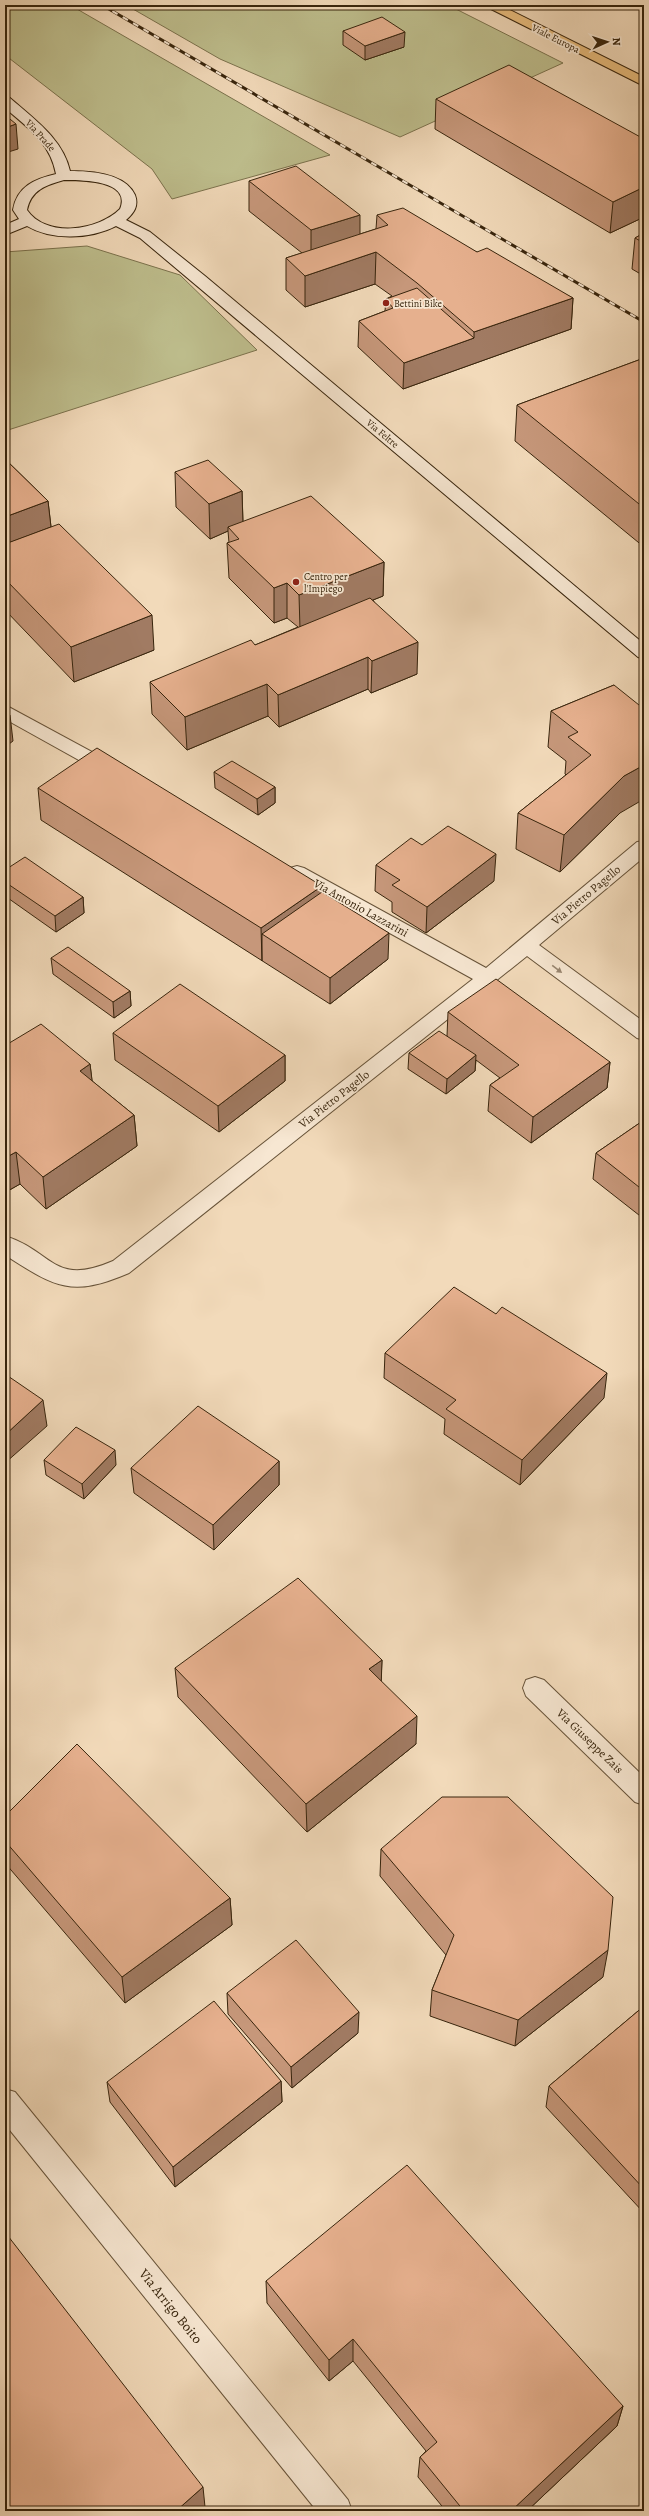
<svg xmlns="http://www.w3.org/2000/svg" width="649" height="2516" viewBox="0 0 649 2516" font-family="Alegreya,serif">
<rect width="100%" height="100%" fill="#f2daba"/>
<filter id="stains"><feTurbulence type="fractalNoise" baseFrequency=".005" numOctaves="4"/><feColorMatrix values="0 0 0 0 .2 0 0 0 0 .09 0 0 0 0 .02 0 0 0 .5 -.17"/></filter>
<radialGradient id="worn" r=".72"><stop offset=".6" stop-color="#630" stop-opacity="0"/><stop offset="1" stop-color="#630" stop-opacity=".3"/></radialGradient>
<g fill="#bebe8d" stroke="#7b724d">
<path d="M 5,5 L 70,5 L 330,155 L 172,199 L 152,169 L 5,55 Z"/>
<path d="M 126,5 L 448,5 L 563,63 L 400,137 L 220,59 Z"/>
<path d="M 87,246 L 180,275 L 257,350 L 5,431 L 5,252 Z"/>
</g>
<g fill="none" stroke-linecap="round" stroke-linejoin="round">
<g stroke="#665238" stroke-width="2">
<g id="street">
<path d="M 5,705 L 118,766 L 120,770 L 118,774 L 111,776 L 104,774 L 5,719 Z"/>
<path d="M 644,841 L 644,857 L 539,945 L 644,1022 L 644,1040 L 637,1038 L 527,956 L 129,1273 C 71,1298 55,1287 5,1255 L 5,1236 C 53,1251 53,1287 113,1261 L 473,979 L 290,878 L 287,873 L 290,868 L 297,866 L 304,868 L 486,968 L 637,842 Z"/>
<path d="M 535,1677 L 544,1680 L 644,1777 L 644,1805 L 635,1802 L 526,1696 L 523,1688 L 526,1680 Z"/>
<path d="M 5,2089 L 15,2092 L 348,2500 L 352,2511 L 317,2511 L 5,2124 Z"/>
</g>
</g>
<g stroke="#38250d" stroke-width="2">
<path id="secondary" d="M 5,97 L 10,98 C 34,119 63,139 70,171 C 91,171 125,173 135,195 C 139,206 134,213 126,220 L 150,232 L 205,276 L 644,644 L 644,659 L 638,657 L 140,238 L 116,226 C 91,239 52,241 27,226 L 5,235 L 5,225 L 19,219 L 13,210 C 17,186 35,179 56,174 C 50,142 28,128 5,108 ZM 64,180 C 81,180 132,180 120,209 C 99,230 47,239 27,210 C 31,190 46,185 64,180 Z"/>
</g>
<g stroke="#38250d" stroke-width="2">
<path id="primary" d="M 483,5 L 500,5 L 644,77 L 644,86 Z"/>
</g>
<use href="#street" fill="#f7e7d2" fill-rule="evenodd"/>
<use href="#secondary" fill="#f7e7d2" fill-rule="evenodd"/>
<use href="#primary" fill="#e9bd7d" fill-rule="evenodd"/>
<g stroke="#38250d" stroke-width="3">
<path id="rail" d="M 102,5 L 644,322"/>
</g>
<use href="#rail" stroke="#f7e7d2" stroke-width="2" stroke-dasharray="6" stroke-linecap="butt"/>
</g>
<g fill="#c6977a" stroke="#38250d">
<path d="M 343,31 L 404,47 L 365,60 L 343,45 Z"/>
<path d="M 436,99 L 644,139 L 644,217 L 610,233 L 435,129 Z"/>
<path d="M 249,181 L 360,234 L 376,229 L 377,215 L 477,252 L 573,298 L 571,329 L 403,389 L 358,347 L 359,321 L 385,311 L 386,299 L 392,296 L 375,284 L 305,307 L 286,290 L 286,258 L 302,253 L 249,211 Z"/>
<path d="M 644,233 L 644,276 L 632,269 L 635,238 Z"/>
<path d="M 644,358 L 644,547 L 515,441 L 517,405 Z"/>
<path d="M 5,459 L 48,501 L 51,527 L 10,543 L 154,650 L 74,682 L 5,610 L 5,544 L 6,544 L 5,543 Z"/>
<path d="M 175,472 L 242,491 L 243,522 L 384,562 L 383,596 L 373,600 L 417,674 L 371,693 L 368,689 L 279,727 L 268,716 L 187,750 L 152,714 L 150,682 L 255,645 L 298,627 L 287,618 L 274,623 L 229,578 L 227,543 L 229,543 L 228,531 L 210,539 L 176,507 Z"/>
<path d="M 614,685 L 620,813 L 560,872 L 516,849 L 518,813 L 566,775 L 565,774 L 566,761 L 548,747 L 551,711 Z"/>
<path d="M 214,772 L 275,787 L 275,803 L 258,815 L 215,788 Z"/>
<path d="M 38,788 L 322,886 L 322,892 L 388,959 L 330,1004 L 41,820 Z"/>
<path d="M 422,845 L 494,881 L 426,933 L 392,912 L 392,902 L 375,891 L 376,865 Z"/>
<path d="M 5,870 L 83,897 L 84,913 L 56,932 L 5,896 Z"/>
<path d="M 51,958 L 130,991 L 131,1006 L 114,1018 L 53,974 Z"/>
<path d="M 448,1012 L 610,1062 L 607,1088 L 531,1143 L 488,1111 L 490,1085 L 500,1078 L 476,1060 L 475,1071 L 446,1094 L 408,1069 L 409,1053 L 447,1036 Z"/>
<path d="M 113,1033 L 285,1055 L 285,1081 L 219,1132 L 115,1060 Z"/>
<path d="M 5,1044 L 6,1045 L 90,1064 L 92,1081 L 134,1115 L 137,1146 L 46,1209 L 20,1184 L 6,1192 L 5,1191 Z"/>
<path d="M 644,1120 L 644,1219 L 593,1179 L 596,1153 Z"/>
<path d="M 385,1353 L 604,1398 L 520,1485 L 444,1434 L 445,1419 L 384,1378 Z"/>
<path d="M 44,1460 L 116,1465 L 84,1499 L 46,1475 Z"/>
<path d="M 279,1461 L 279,1485 L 214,1550 L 134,1493 L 131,1468 Z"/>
<path d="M 382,1660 L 381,1681 L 416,1744 L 307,1832 L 178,1697 L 175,1668 Z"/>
<path d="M 5,1816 L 230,1898 L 232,1925 L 125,2003 L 5,1863 Z"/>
<path d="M 381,1849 L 603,1977 L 515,2046 L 430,2016 L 432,1990 L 446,1955 L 380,1876 Z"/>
<path d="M 227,1993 L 358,2033 L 292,2088 L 228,2014 Z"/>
<path d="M 644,2006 L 644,2213 L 546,2107 L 549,2086 Z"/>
<path d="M 281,2081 L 282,2102 L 175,2187 L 110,2102 L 107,2082 Z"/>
<path d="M 266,2281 L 623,2406 L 617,2426 L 527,2511 L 446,2511 L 418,2477 L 420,2457 L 426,2451 L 353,2361 L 329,2381 L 267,2303 Z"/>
</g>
<g fill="#a17b63" stroke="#38250d">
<path d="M 405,32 L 404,47 L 365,60 L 365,46 Z"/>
<path d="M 16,124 L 18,149 L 5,153 L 5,128 Z"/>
<path d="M 644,187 L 644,217 L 610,233 L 613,202 Z"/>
<path d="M 360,215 L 360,246 L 311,261 L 311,230 Z"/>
<path d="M 376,252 L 375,284 L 305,307 L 305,276 Z"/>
<path d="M 573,298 L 571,329 L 403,389 L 404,363 L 474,338 L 474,332 Z"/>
<path d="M 242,491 L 243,526 L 228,527 L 228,531 L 210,539 L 209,504 Z"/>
<path d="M 48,501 L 51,527 L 6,544 L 5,531 L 5,517 Z"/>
<path d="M 384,562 L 383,596 L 300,629 L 299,595 Z"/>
<path d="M 287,583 L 287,618 L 274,623 L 274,588 Z"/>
<path d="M 152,615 L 154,650 L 74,682 L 71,647 Z"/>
<path d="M 418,642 L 417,674 L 371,693 L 372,661 Z"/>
<path d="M 368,657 L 368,689 L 279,727 L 278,695 Z"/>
<path d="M 267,684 L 268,716 L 187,750 L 185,717 Z"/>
<path d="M 10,715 L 13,741 L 5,747 L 5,718 Z"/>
<path d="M 644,765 L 644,799 L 620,813 L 560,872 L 564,835 L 624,776 Z"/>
<path d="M 275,787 L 275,803 L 258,815 L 257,799 Z"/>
<path d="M 496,854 L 494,881 L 426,933 L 427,907 Z"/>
<path d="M 322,886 L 322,918 L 262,934 L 262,961 L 261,928 Z"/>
<path d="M 83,897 L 84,913 L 56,932 L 55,916 Z"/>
<path d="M 389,933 L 388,959 L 330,1004 L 330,978 Z"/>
<path d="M 130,991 L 131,1006 L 114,1018 L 113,1002 Z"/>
<path d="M 285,1055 L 285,1081 L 219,1132 L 218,1106 Z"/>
<path d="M 476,1055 L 475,1071 L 446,1094 L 447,1079 Z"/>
<path d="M 610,1062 L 607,1088 L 531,1143 L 533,1117 Z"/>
<path d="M 90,1064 L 94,1096 L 80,1071 Z"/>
<path d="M 134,1115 L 137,1146 L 46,1209 L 43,1177 Z"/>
<path d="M 16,1152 L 20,1184 L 6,1192 L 5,1182 L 5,1158 Z"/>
<path d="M 607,1373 L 604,1398 L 520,1485 L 522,1460 Z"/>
<path d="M 43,1400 L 47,1426 L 5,1463 L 5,1435 Z"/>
<path d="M 115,1450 L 116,1465 L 84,1499 L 82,1484 Z"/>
<path d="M 279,1461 L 279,1485 L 214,1550 L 213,1525 Z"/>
<path d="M 382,1660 L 381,1689 L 369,1669 Z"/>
<path d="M 417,1716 L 416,1744 L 307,1832 L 306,1804 Z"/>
<path d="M 230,1898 L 232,1925 L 125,2003 L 122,1977 Z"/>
<path d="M 608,1950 L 603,1977 L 515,2046 L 518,2020 Z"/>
<path d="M 359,2012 L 358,2033 L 292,2088 L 291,2067 Z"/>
<path d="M 281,2081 L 282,2102 L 175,2187 L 173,2167 Z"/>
<path d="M 353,2339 L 353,2361 L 329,2381 L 329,2360 Z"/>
<path d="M 623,2406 L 617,2426 L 527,2511 L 511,2511 Z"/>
<path d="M 203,2487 L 205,2507 L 200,2511 L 176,2511 Z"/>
</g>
<g fill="#e6b08e" stroke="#38250d">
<path d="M 382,17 L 405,32 L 365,46 L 343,31 Z"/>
<path d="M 509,65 L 644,139 L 644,187 L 613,202 L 436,99 Z"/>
<path d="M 5,115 L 16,124 L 5,128 Z"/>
<path d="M 296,166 L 360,215 L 311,230 L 249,181 Z"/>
<path d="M 403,208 L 477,252 L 487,248 L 573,298 L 474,332 L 417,283 L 376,252 L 305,276 L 286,258 L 388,225 L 377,215 Z"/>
<path d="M 644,233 L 644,243 L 635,238 Z"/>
<path d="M 417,288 L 474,338 L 404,363 L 359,321 L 393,308 L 386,299 Z"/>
<path d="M 644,358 L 644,508 L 517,405 Z"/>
<path d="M 5,459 L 48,501 L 5,517 Z"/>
<path d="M 208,460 L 242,491 L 209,504 L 175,472 Z"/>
<path d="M 311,496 L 384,562 L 299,595 L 287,583 L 274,588 L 227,543 L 239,539 L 228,527 Z"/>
<path d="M 59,524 L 152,615 L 71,647 L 5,579 L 5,544 Z"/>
<path d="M 370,598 L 418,642 L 372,661 L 368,657 L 278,695 L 267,684 L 185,717 L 150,682 L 251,640 L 255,645 Z"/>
<path d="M 614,685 L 644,709 L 644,765 L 624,776 L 564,835 L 518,813 L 591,755 L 568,737 L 578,732 L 551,711 Z"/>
<path d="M 5,712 L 10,715 L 5,718 Z"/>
<path d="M 97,748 L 322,886 L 261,928 L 38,788 Z"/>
<path d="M 232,761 L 275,787 L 257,799 L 214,772 Z"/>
<path d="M 448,826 L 496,854 L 427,907 L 392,885 L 400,880 L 376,865 L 411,838 L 422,845 Z"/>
<path d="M 25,857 L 83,897 L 55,916 L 5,882 L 5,870 Z"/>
<path d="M 322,892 L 389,933 L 330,978 L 262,934 Z"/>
<path d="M 68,947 L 130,991 L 113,1002 L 51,958 Z"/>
<path d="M 496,979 L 610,1062 L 533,1117 L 490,1085 L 519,1065 L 448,1012 Z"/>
<path d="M 180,984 L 285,1055 L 218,1106 L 113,1033 Z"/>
<path d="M 41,1024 L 90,1064 L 80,1071 L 134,1115 L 43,1177 L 16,1152 L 5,1158 L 5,1044 L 6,1045 Z"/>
<path d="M 439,1031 L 476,1055 L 447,1079 L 409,1053 Z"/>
<path d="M 644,1120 L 644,1191 L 596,1153 Z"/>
<path d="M 454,1287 L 496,1314 L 502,1307 L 607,1373 L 522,1460 L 446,1409 L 456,1400 L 385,1353 Z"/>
<path d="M 5,1374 L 43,1400 L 5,1435 Z"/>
<path d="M 198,1406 L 279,1461 L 213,1525 L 131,1468 Z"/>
<path d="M 76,1427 L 115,1450 L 82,1484 L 44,1460 Z"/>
<path d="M 298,1578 L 382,1660 L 369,1669 L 417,1716 L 306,1804 L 175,1668 Z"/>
<path d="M 77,1744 L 230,1898 L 122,1977 L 5,1841 L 5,1816 Z"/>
<path d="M 442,1797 L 508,1797 L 613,1897 L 608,1950 L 518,2020 L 432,1990 L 454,1935 L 381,1849 Z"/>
<path d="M 296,1940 L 359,2012 L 291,2067 L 227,1993 Z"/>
<path d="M 214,2001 L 281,2081 L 173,2167 L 107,2082 Z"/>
<path d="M 644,2006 L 644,2189 L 549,2086 Z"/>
<path d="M 407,2165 L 623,2406 L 511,2511 L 464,2511 L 420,2457 L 437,2442 L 353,2339 L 329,2360 L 266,2281 Z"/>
<path d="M 8,2236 L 203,2487 L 176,2511 L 5,2511 L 5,2239 Z"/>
</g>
<defs><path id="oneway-solid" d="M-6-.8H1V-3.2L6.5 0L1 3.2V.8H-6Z"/></defs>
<use fill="#988670" href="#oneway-solid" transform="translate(557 969) rotate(37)"/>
<g fill="#8f2418" stroke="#f7e7d2" stroke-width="1.5">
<circle cx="386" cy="303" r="4"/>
<circle cx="296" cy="582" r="4"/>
</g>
<g text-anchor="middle" stroke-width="3.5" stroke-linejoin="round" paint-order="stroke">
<g font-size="10" fill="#38250d" stroke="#f7e7d2">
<text transform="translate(556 38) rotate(27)" y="4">Viale Europa</text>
<text transform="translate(41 135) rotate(48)" y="4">Via Prade</text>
<text transform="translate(383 433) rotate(40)" y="4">Via Feltre</text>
</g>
<g font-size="10" fill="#38250d" stroke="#f7e7d2" text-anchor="start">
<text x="394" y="307">Bettini Bike</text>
<text x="304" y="580">Centro per<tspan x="304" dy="12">l'Impiego</tspan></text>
</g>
<g font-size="12" fill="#38250d" stroke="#f7e7d2">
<text transform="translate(586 895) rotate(-40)" y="4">Via Pietro Pagello</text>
<text transform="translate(361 908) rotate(29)" y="4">Via Antonio Lazzarini</text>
<text transform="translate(334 1099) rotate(-38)" y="4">Via Pietro Pagello</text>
<text transform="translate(590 1741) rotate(44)" y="4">Via Giuseppe Zais</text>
</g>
<g font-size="14" fill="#38250d" stroke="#f7e7d2">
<text transform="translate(171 2306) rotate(51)" y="5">Via Arrigo Boito</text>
</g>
</g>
<rect width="649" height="2516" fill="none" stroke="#f2daba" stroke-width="20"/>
<rect x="6" y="6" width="637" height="2504" fill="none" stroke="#38250d" stroke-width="2"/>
<rect x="10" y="10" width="629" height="2496" fill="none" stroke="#38250d"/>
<g transform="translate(607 42) rotate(87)" stroke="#f7e7d2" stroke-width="3" paint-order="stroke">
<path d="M0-3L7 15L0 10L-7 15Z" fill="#38250d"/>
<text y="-6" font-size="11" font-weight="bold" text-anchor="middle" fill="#38250d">N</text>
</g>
<rect width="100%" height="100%" filter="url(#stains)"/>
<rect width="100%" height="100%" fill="url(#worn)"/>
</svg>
